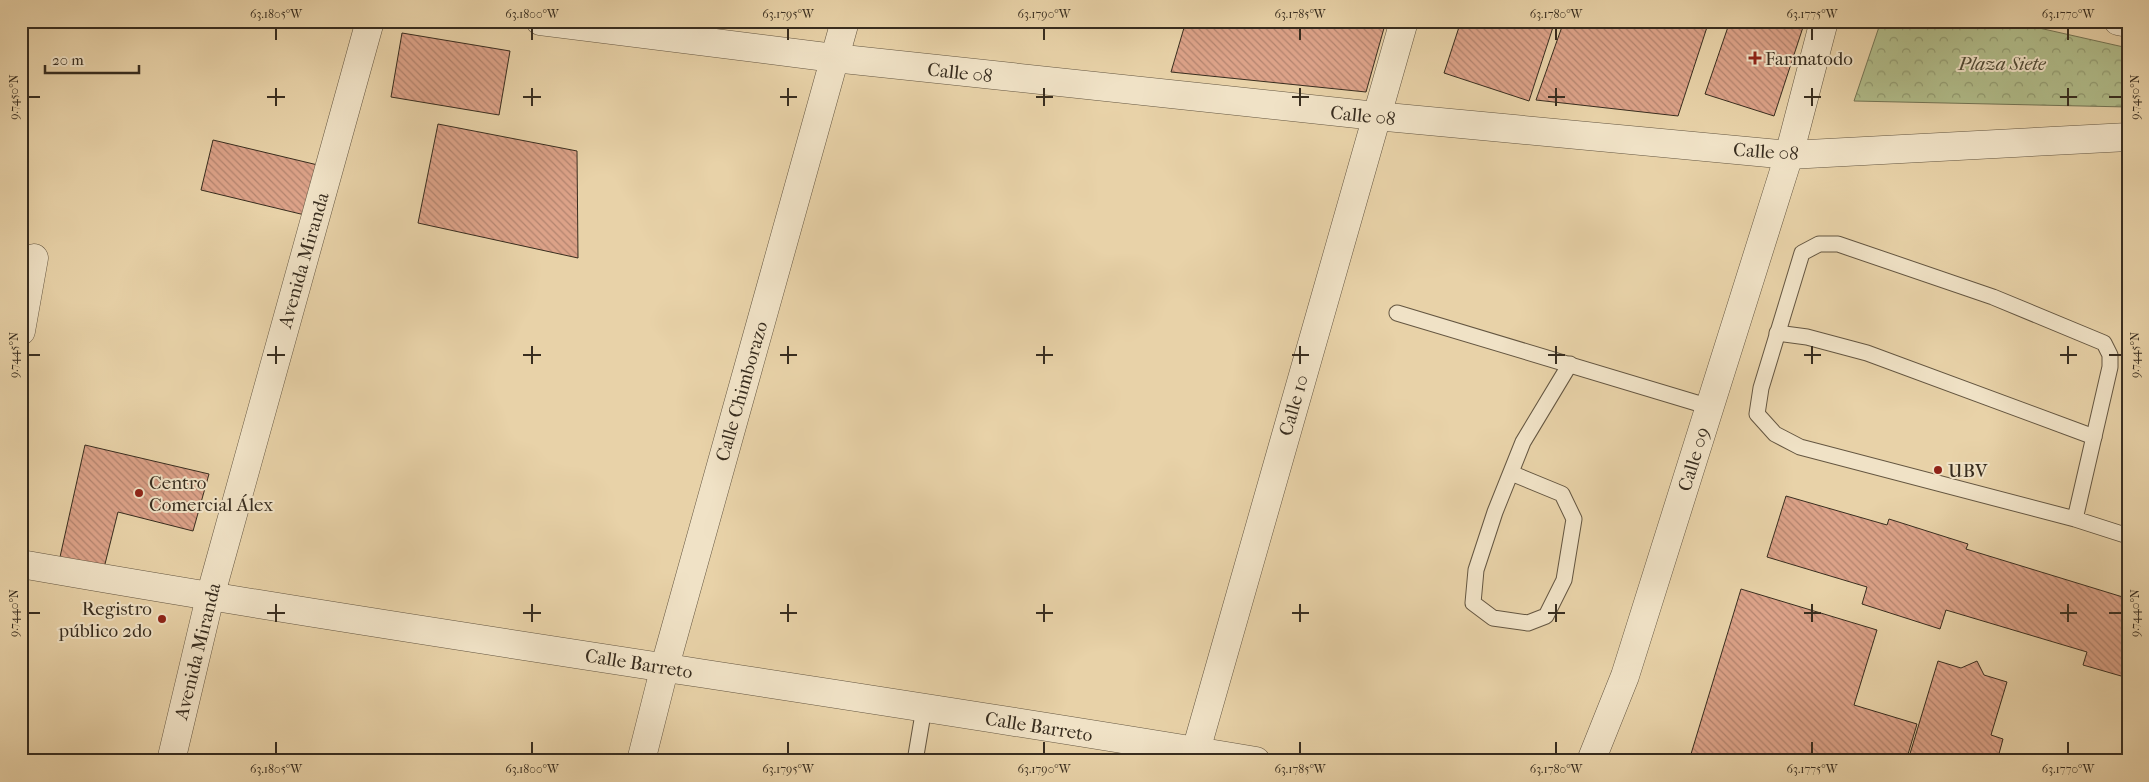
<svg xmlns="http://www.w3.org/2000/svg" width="2149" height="782" viewBox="0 0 2149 782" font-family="'IM FELL French Canon',serif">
<defs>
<pattern id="park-crowns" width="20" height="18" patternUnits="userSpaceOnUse" patternTransform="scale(1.25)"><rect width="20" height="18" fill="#b1bd8b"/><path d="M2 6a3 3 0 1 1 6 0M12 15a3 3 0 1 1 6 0" fill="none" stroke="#919a71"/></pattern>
<pattern id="building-back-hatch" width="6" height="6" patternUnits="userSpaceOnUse" patternTransform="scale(1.25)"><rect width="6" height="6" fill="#dca288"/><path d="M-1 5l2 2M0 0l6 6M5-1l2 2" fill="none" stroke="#b3846f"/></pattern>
</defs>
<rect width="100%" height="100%" fill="#e8d2a8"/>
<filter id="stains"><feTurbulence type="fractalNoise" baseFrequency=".004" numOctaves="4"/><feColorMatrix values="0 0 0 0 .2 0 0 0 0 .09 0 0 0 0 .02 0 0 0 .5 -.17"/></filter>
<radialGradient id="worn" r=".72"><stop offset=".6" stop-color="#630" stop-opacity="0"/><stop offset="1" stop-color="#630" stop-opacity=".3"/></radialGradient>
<path fill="url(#park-crowns)" stroke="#747555" d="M 1881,21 L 2008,21 L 2128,48 L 2128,107 L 1854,101 Z"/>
<g fill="url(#building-back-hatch)" stroke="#382d1f">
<path d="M 1186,21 L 1386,21 L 1366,92 L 1171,72 Z"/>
<path d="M 1461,21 L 1555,21 L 1529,101 L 1444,73 Z"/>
<path d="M 1564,21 L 1709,21 L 1678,116 L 1536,100 Z"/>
<path d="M 1730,21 L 1805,21 L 1774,116 L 1705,94 Z"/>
<path d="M 402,33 L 510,51 L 499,115 L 391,97 Z"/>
<path d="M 438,124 L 577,151 L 578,258 L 418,223 Z"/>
<path d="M 213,140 L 322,166 L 309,216 L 201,190 Z"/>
<path d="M 85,445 L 209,474 L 193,531 L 118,512 L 104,568 L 60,557 Z"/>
<path d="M 1786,496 L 1887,525 L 1889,519 L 1968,544 L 1966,549 L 2126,598 L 2128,593 L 2128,678 L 2083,665 L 2087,652 L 1946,610 L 1940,629 L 1862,604 L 1867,587 L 1767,557 Z"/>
<path d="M 1741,589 L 1877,630 L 1854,705 L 1917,724 L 1906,761 L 1713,761 L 1691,754 Z"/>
<path d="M 1938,661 L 1961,668 L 1977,661 L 1984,675 L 2007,682 L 1991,735 L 2003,739 L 1997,761 L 1922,761 L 1909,757 Z"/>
</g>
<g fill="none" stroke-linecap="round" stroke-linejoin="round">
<g stroke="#645641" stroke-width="17">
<g id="service">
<path d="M 1397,313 L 1710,407"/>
<path d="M 1777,333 L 1807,337 L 1867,353 L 2094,437"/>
<path d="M 1511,473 L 1562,494 L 1574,519 L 1564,580 L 1546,616 L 1528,623 L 1493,618 L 1473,603 L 1476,570 L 1495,512 L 1523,442 L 1570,364"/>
<path d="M 2075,519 L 2110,367 L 2110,355 L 2104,343 L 1993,297 L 1838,244 L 1819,244 L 1802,253 L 1761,388 L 1757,414 L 1775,434 L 1800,447 L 2075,519 L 2128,536"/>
<path d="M 915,761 L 924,708"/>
</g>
</g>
<g stroke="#645641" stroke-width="29">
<g id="minor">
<path d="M 540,21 L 834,58 L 1376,116 L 1789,155 L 2128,137"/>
<path d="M 21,331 L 34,258"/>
<path d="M 21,564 C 432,636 845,692 1256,761"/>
<path d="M 171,761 L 210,597 L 370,21"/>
<path d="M 641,761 L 665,666 L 845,21"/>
<path d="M 1193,761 L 1404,21"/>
<path d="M 1591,761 L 1625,676 L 1789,155 L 1824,21"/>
</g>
</g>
<g stroke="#645641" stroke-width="29">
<path id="tertiary" d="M 2118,21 L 2128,23"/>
</g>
<use href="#service" stroke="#f0e2c6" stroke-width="15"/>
<use href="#minor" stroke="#f0e2c6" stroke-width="28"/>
<use href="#tertiary" stroke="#f0e2c6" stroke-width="28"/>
</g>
<path fill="none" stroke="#382d1f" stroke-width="2" d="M 276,28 L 276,40M 532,28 L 532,40M 788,28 L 788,40M 1044,28 L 1044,40M 1300,28 L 1300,40M 1556,28 L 1556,40M 1812,28 L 1812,40M 2068,28 L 2068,40M 276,88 L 276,106M 532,88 L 532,106M 788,88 L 788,106M 1044,88 L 1044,106M 1300,88 L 1300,106M 1556,88 L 1556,106M 1812,88 L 1812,106M 2068,88 L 2068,106M 28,97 L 40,97M 267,97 L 285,97M 523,97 L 541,97M 780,97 L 797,97M 1036,97 L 1053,97M 1292,97 L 1309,97M 1548,97 L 1565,97M 1804,97 L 1821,97M 2060,97 L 2077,97M 2109,97 L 2122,97M 276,346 L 276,364M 532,346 L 532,364M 788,346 L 788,364M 1044,346 L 1044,364M 1300,346 L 1300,364M 1556,346 L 1556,364M 1812,346 L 1812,364M 2068,346 L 2068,364M 28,355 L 40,355M 267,355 L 285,355M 523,355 L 541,355M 780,355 L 797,355M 1036,355 L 1053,355M 1292,355 L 1309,355M 1548,355 L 1565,355M 1804,355 L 1821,355M 2060,355 L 2077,355M 2109,355 L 2122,355M 276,604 L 276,622M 532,604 L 532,622M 788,604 L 788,622M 1044,604 L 1044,622M 1300,604 L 1300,622M 1556,604 L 1556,622M 1812,604 L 1812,622M 2068,604 L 2068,622M 28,613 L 40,613M 267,613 L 285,613M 523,613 L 541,613M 780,613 L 797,613M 1036,613 L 1053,613M 1292,613 L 1309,613M 1548,613 L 1565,613M 1804,613 L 1821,613M 2060,613 L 2077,613M 2109,613 L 2122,613M 276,742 L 276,754M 532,742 L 532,754M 788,742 L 788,754M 1044,742 L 1044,754M 1300,742 L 1300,754M 1556,742 L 1556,754M 1812,742 L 1812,754M 2068,742 L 2068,754"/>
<g fill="#8f2418" stroke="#f0e2c6" stroke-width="2">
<path d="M1752.5 50.5h5v5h5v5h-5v5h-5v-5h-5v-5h5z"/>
<circle cx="1938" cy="470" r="5"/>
<circle cx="139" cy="493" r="5"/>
<circle cx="162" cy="619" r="5"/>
</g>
<g text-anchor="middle" stroke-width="4" stroke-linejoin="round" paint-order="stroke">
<g font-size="19" fill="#382d1f" stroke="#f0e2c6" text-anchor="start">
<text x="1765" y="65">Farmatodo</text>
<text x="1948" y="477">UBV</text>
<text x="149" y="489">Centro<tspan x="149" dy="22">Comercial Álex</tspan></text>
<text x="152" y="615" text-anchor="end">Registro<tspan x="152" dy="22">público 2do</tspan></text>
</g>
<g font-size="19" font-style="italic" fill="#504a35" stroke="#f0e2c6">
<text x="2002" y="70">Plaza Siete</text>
</g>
<g font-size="19" fill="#382d1f" stroke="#f0e2c6">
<text transform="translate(960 72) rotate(6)" y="7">Calle 08</text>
<text transform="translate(1363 115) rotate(6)" y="7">Calle 08</text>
<text transform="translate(1766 151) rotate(4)" y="7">Calle 08</text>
<text transform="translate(303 260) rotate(-74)" y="7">Avenida Miranda</text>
<text transform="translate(741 391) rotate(-74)" y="7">Calle Chimborazo</text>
<text transform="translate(1293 405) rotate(-74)" y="7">Calle 10</text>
<text transform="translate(1693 459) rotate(-73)" y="7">Calle 09</text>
<text transform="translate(197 651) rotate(-76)" y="7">Avenida Miranda</text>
<text transform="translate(639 663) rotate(9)" y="7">Calle Barreto</text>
<text transform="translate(1039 726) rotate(9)" y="7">Calle Barreto</text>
</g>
</g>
<rect width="2149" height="782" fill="none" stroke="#e8d2a8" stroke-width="55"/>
<path d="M45 65v8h94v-8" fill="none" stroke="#382d1f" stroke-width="2.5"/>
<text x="52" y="65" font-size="15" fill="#382d1f" stroke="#f0e2c6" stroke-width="4" paint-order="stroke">20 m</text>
<rect x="28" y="28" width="2094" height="726" fill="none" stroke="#382d1f" stroke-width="2"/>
<g font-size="12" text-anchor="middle" fill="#382d1f">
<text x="276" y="18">63.1805°W</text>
<text x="532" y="18">63.1800°W</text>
<text x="788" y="18">63.1795°W</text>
<text x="1044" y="18">63.1790°W</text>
<text x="1300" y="18">63.1785°W</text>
<text x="1556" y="18">63.1780°W</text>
<text x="1812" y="18">63.1775°W</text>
<text x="2068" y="18">63.1770°W</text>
<text transform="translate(14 97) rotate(-90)" y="4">9.7450°N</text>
<text transform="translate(2135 97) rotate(-90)" y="4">9.7450°N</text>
<text transform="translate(14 355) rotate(-90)" y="4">9.7445°N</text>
<text transform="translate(2135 355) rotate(-90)" y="4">9.7445°N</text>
<text transform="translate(14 613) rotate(-90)" y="4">9.7440°N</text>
<text transform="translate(2135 613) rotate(-90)" y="4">9.7440°N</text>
<text x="276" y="773">63.1805°W</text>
<text x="532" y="773">63.1800°W</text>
<text x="788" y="773">63.1795°W</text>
<text x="1044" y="773">63.1790°W</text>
<text x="1300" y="773">63.1785°W</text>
<text x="1556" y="773">63.1780°W</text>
<text x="1812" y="773">63.1775°W</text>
<text x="2068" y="773">63.1770°W</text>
</g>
<rect width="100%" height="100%" filter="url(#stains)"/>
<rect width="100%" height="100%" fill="url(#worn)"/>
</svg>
